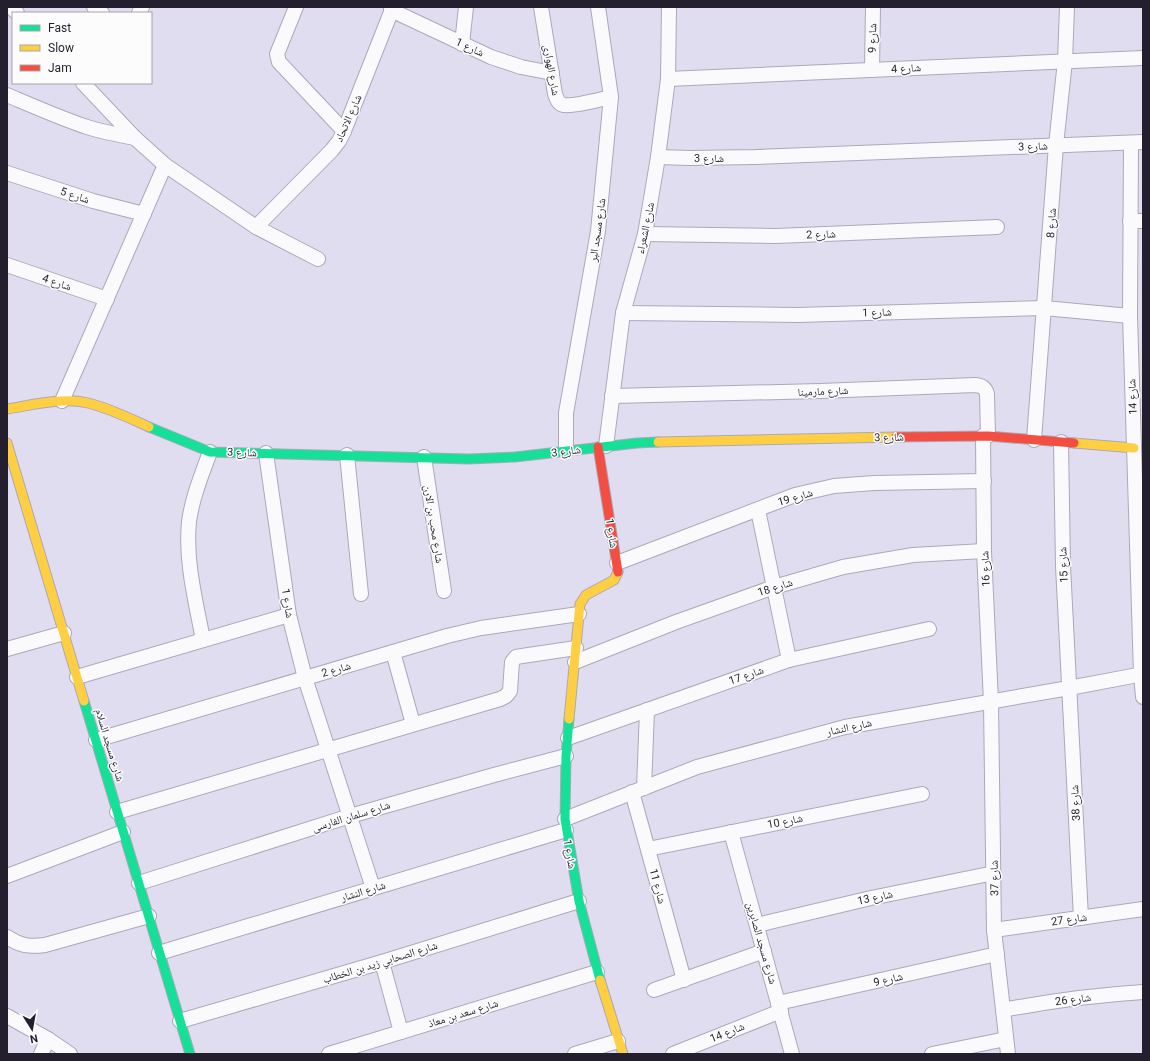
<svg xmlns="http://www.w3.org/2000/svg" width="1150" height="1061" viewBox="0 0 1150 1061" font-family="Roboto,'Noto Naskh Arabic',sans-serif">
<rect width="100%" height="100%" fill="#e1ddf1"/>
<g fill="none" stroke-linecap="round" stroke-linejoin="round">
<g stroke="#aca8b8" stroke-width="16">
<g id="street">
<path d="M 11,7 L 17,13"/>
<path d="M 94,7 L 102,13"/>
<path d="M 296,7 L 277,54 L 279,62 L 344,131"/>
<path d="M 541,7 L 555,94 C 557,99 558,104 564,105 C 573,107 601,99 611,97"/>
<path d="M 391,10 L 491,57 L 521,67 L 552,73"/>
<path d="M 139,13 L 142,7"/>
<path d="M 462,44 L 466,7"/>
<path d="M 872,70 L 873,7"/>
<path d="M 668,79 L 1143,58"/>
<path d="M 83,83 L 135,138 L 165,165 L 256,227 L 318,259"/>
<path d="M 7,95 C 33,106 60,118 87,127 C 103,132 119,135 135,138"/>
<path d="M 1131,143 L 1130,316 L 1141,674 L 1143,697"/>
<path d="M 658,157 L 690,158 L 755,157 L 1143,142"/>
<path d="M 7,173 L 93,201 L 144,214"/>
<path d="M 1130,221 L 1143,221"/>
<path d="M 256,227 L 332,150 L 339,141 L 344,131 L 393,7"/>
<path d="M 645,234 L 776,236 L 997,227"/>
<path d="M 7,265 L 107,299"/>
<path d="M 623,313 L 797,315 L 1044,308 L 1130,316"/>
<path d="M 612,396 L 820,391 L 975,385 C 982,386 985,387 987,394 L 988,436"/>
<path d="M 62,401 L 165,165"/>
<path d="M 983,436 L 984,551 L 991,702 L 994,930 L 1008,1054"/>
<path d="M 1034,440 L 1056,145 L 1065,61 L 1067,7"/>
<path d="M 1061,442 L 1063,566 L 1081,918"/>
<path d="M 606,446 L 623,313 L 645,234 L 658,157 L 668,79 L 669,7"/>
<path d="M 566,451 L 566,413 L 598,231 L 611,97 L 598,7"/>
<path d="M 266,453 L 289,615 L 305,678 L 373,888"/>
<path d="M 347,455 L 361,594"/>
<path d="M 424,457 L 444,591"/>
<path d="M 758,510 L 789,660"/>
<path d="M 617,563 L 795,495 L 834,486 L 874,483 L 984,481"/>
<path d="M 203,640 C 196,602 185,561 189,522 C 192,498 202,474 210,452"/>
<path d="M 7,649 L 64,633"/>
<path d="M 393,652 L 413,724"/>
<path d="M 575,662 L 676,622 L 774,587 L 843,567 L 913,555 L 984,551"/>
<path d="M 77,677 L 289,615"/>
<path d="M 568,738 L 789,660 L 929,629"/>
<path d="M 96,740 L 447,636 L 481,628 L 579,614"/>
<path d="M 644,788 L 647,710"/>
<path d="M 632,792 L 684,980"/>
<path d="M 117,812 L 500,699 L 506,696 L 510,691 L 512,662 L 516,657 L 522,656 L 576,648"/>
<path d="M 565,819 L 697,767 L 845,727 L 1069,688 L 1143,674"/>
<path d="M 731,832 L 792,1054"/>
<path d="M 648,849 L 922,794"/>
<path d="M 7,876 L 123,832"/>
<path d="M 139,883 L 350,816 L 494,775 L 566,756"/>
<path d="M 757,925 L 871,898 L 994,873"/>
<path d="M 994,930 L 1143,909"/>
<path d="M 7,937 C 21,946 29,947 45,945 L 149,916"/>
<path d="M 159,953 L 566,830"/>
<path d="M 382,962 L 401,1032"/>
<path d="M 654,990 L 764,951"/>
<path d="M 778,1003 L 997,954"/>
<path d="M 1003,1010 C 1050,1001 1096,995 1143,992"/>
<path d="M 7,1016 L 48,1039 L 70,1054"/>
<path d="M 180,1021 L 382,962 L 579,901"/>
<path d="M 41,1054 L 48,1039"/>
<path d="M 329,1054 L 597,972"/>
<path d="M 575,1054 L 618,1041"/>
<path d="M 673,1054 L 781,1011"/>
<path d="M 932,1054 L 1006,1039"/>
</g>
</g>
<g stroke="#aca8b8" stroke-width="11">
<g id="fast">
<path d="M 149,427 L 210,452 L 469,459 L 515,457 L 637,443 L 658,442"/>
<path d="M 84,701 L 190,1054"/>
<path d="M 569,719 L 566,756 L 565,819 L 579,901 L 600,980"/>
</g>
</g>
<g stroke="#aca8b8" stroke-width="11">
<g id="slow">
<path d="M 7,409 C 33,405 62,397 88,403 C 109,408 129,418 149,427"/>
<path d="M 658,442 L 896,437"/>
<path d="M 7,443 L 84,701"/>
<path d="M 1074,443 L 1134,448"/>
<path d="M 569,719 L 580,604 L 586,595 L 614,580 L 618,572"/>
<path d="M 600,980 L 623,1054"/>
</g>
</g>
<g stroke="#aca8b8" stroke-width="11">
<g id="jam">
<path d="M 896,437 L 988,436 L 1074,443"/>
<path d="M 598,447 L 618,572"/>
</g>
</g>
<use href="#street" stroke="#fafafd" stroke-width="14"/>
<use href="#fast" stroke="#16e098" stroke-width="9"/>
<use href="#slow" stroke="#ffcf43" stroke-width="9"/>
<use href="#jam" stroke="#f24e42" stroke-width="9"/>
</g>
<g text-anchor="middle" stroke-width="3" stroke-linejoin="round" paint-order="stroke">
<g font-size="11" fill="#231f2f" stroke="#fcfcfc">
<text transform="translate(872 38) rotate(-89)" y="4">شارع 9</text>
<text transform="translate(470 47) rotate(25)" y="4">شارع 1</text>
<text transform="translate(906 68) rotate(-3)" y="4">شارع 4</text>
<text transform="translate(552 70) rotate(80)" y="4">شارع الهوارى</text>
<text transform="translate(348 118) rotate(-66)" y="4">شارع الاتحاد</text>
<text transform="translate(1033 146) rotate(-2)" y="4">شارع 3</text>
<text x="709" y="162">شارع 3</text>
<text transform="translate(75 195) rotate(18)" y="4">شارع 5</text>
<text transform="translate(1051 223) rotate(-86)" y="4">شارع 8</text>
<text transform="translate(645 228) rotate(-78)" y="4">شارع الشعراء</text>
<text transform="translate(597 230) rotate(-82)" y="4">شارع مسجد البر</text>
<text transform="translate(821 234) rotate(-2)" y="4">شارع 2</text>
<text transform="translate(57 282) rotate(19)" y="4">شارع 4</text>
<text transform="translate(877 312) rotate(-2)" y="4">شارع 1</text>
<text transform="translate(823 391) rotate(-2)" y="4">شارع مارمينا</text>
<text transform="translate(1132 397) rotate(-92)" y="4">شارع 14</text>
<text transform="translate(889 437) rotate(-1)" y="4">شارع 3</text>
<text transform="translate(566 451) rotate(-7)" y="4">شارع 3</text>
<text transform="translate(242 452) rotate(2)" y="4">شارع 3</text>
<text transform="translate(795 497) rotate(-17)" y="4">شارع 19</text>
<text transform="translate(434 524) rotate(81)" y="4">شارع محب بن الارن</text>
<text transform="translate(612 533) rotate(81)" y="4">شارع 1</text>
<text transform="translate(1063 565) rotate(-92)" y="4">شارع 15</text>
<text transform="translate(985 569) rotate(-92)" y="4">شارع 16</text>
<text transform="translate(775 587) rotate(-18)" y="4">شارع 18</text>
<text transform="translate(288 603) rotate(81)" y="4">شارع 1</text>
<text transform="translate(336 669) rotate(-16)" y="4">شارع 2</text>
<text transform="translate(746 675) rotate(-19)" y="4">شارع 17</text>
<text transform="translate(849 727) rotate(-12)" y="4">شارع النشار</text>
<text transform="translate(110 745) rotate(73)" y="4">شارع مسجد السلام</text>
<text transform="translate(1075 803) rotate(-93)" y="4">شارع 38</text>
<text transform="translate(351 816) rotate(-17)" y="4">شارع سلمان الفارسى</text>
<text transform="translate(785 821) rotate(-11)" y="4">شارع 10</text>
<text transform="translate(570 854) rotate(80)" y="4">شارع 1</text>
<text transform="translate(994 878) rotate(-91)" y="4">شارع 37</text>
<text transform="translate(658 886) rotate(75)" y="4">شارع 11</text>
<text transform="translate(363 891) rotate(-17)" y="4">شارع النشار</text>
<text transform="translate(875 897) rotate(-12)" y="4">شارع 13</text>
<text transform="translate(1069 919) rotate(-8)" y="4">شارع 27</text>
<text transform="translate(762 943) rotate(74)" y="4">شارع مسجد الصابرين</text>
<text transform="translate(380 962) rotate(-17)" y="4">شارع الصحابي زيد بن الخطاب</text>
<text transform="translate(888 979) rotate(-13)" y="4">شارع 9</text>
<text transform="translate(1073 999) rotate(-7)" y="4">شارع 26</text>
<text transform="translate(463 1013) rotate(-17)" y="4">شارع سعد بن معاذ</text>
<text transform="translate(727 1032) rotate(-22)" y="4">شارع 14</text>
</g>
</g>
<rect width="1150" height="1061" fill="none" stroke="#231f2f" stroke-width="16"/>
<rect x="12" y="12" width="140" height="72" fill="#fcfcfc" stroke="#a5a4aa"/>
<rect x="20" y="25" width="20" height="6" fill="#16e098" stroke="#a5a4aa"/>
<text x="48" y="32" font-size="12" fill="#231f2f">Fast</text>
<rect x="20" y="45" width="20" height="6" fill="#ffcf43" stroke="#a5a4aa"/>
<text x="48" y="52" font-size="12" fill="#231f2f">Slow</text>
<rect x="20" y="65" width="20" height="6" fill="#f24e42" stroke="#a5a4aa"/>
<text x="48" y="72" font-size="12" fill="#231f2f">Jam</text>
<g transform="translate(32 1029) rotate(169)" stroke="#fcfcfc" stroke-width="3" paint-order="stroke">
<path d="M0-3L7 15L0 10L-7 15Z" fill="#231f2f"/>
<text y="-6" font-size="11" font-weight="bold" text-anchor="middle" fill="#231f2f">N</text>
</g>
</svg>
